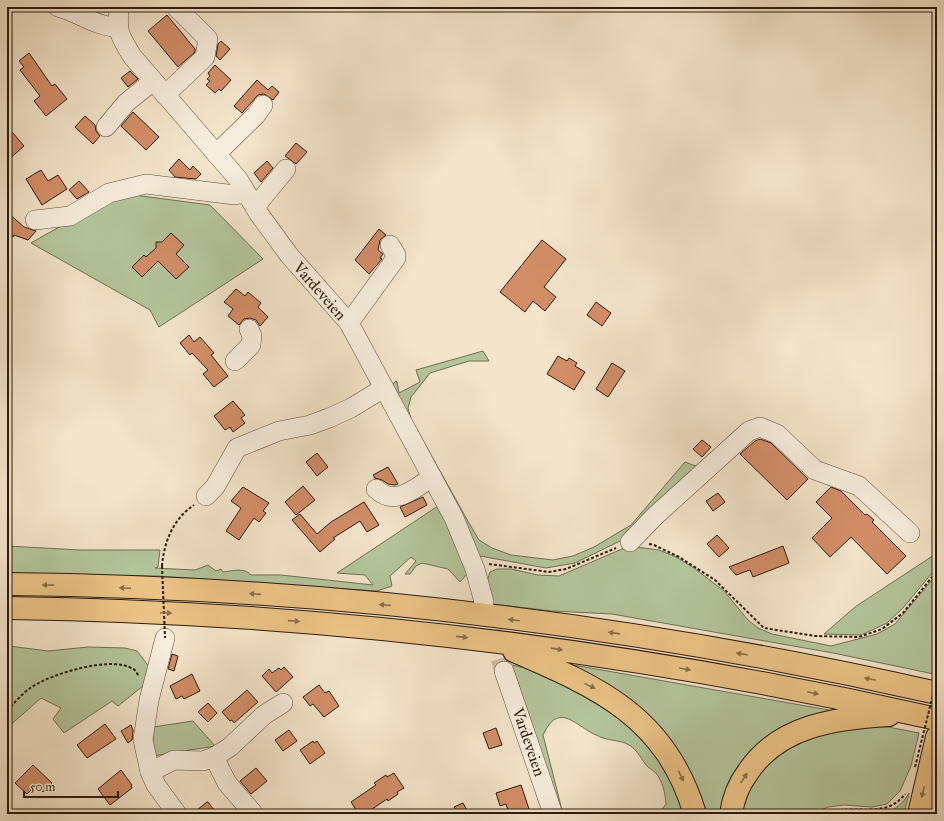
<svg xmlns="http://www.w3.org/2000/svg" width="944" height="821" viewBox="0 0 944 821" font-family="'IM FELL Great Primer',serif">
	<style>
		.green { fill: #b4c59c; stroke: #707054 }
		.building { fill: #d38e68; stroke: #2c1b0b }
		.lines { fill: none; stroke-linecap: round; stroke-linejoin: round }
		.minor-tunnel { stroke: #cbbca4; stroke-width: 19; stroke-dasharray: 19 10; stroke-linecap: butt }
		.minor-casing { stroke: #5e4d3b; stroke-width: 20 }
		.highway-casing { stroke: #2c1b0b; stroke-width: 24 }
		.path { stroke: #2c1b0b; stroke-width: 2; stroke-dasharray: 3 2; stroke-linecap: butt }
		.minor { stroke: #f7eddd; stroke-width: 19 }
		.highway { stroke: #eac285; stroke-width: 22 }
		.path-bridge { stroke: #2c1b0b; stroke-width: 2; stroke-dasharray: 3 2; stroke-linecap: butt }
		.oneway { fill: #8b6e48 }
		.labels { text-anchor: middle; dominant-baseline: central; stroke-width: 4; stroke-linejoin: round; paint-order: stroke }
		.street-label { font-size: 16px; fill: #2c1b0b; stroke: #f7eddd }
	</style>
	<rect width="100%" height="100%" fill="#f3e4ca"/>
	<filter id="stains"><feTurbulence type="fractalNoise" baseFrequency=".005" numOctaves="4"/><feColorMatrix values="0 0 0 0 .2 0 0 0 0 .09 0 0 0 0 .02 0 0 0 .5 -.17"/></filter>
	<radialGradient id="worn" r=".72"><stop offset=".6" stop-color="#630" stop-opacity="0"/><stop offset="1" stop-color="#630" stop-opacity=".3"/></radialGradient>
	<g class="green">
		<path d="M 119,193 L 210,205 L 263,259 L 159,327 L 150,310 L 31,243 Z"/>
		<path d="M 483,351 L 489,361 L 469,361 L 430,373 L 411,397 L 408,408 L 411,419 L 469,523 L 479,540 L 492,548 L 511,555 L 553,560 L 573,556 L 594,547 L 631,525 L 685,462 L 701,468 L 632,532 L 620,541 L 575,563 L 546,568 L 480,556 L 474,549 L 392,385 L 396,381 L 397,382 L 399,393 L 420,382 L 416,370 Z"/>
		<path d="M 441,504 L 467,574 L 460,582 L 448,569 L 422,563 L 416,566 L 410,574 L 405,574 L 416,561 L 411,557 L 390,576 L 392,586 L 377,591 L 158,576 L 7,575 L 7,544 L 8,546 L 80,550 L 160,550 L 158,567 L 155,568 L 195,570 L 208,565 L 216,571 L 221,569 L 223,572 C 232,571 244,567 251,575 L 281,575 L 373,585 L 365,575 L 337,573 Z"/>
		<path d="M 629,546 L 659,550 L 676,557 L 694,568 L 724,591 L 748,620 L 758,628 L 772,634 L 831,646 L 877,634 L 895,624 L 937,574 L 937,660 L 934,674 L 833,653 L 612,614 L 552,611 L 493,604 L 486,585 L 490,572 L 497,569 L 511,569 L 538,575 L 559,576 Z"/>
		<path d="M 937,553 L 937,567 L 903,608 L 887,623 L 861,635 L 824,634 L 855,607 Z"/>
		<path d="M 7,621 L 10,621 L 9,646 L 48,651 L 88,647 L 125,648 L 137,651 L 150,668 L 143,686 L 118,706 L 112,701 L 64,733 L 53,719 L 61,708 L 41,698 L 7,728 Z"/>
		<path d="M 562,663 L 846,713 L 800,723 L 724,814 L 700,814 L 685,770 Z"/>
		<path d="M 512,665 L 544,672 L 578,687 L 653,742 L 689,814 L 658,814 L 666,804 C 665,793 663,781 655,772 C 652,769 648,768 646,765 C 639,756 637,748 625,743 C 616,740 605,740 596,735 C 574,725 559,701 543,735 L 563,814 L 561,814 Z"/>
		<path d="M 193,721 L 215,746 L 153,756 L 153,727 Z"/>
		<path d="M 858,727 L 888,727 L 919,733 L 911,766 L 900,791 L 887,804 L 872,807 L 844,805 L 828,807 L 811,814 L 738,814 L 757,770 L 794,740 Z"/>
		<path d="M 937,768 L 937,814 L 925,814 Z"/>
		<path d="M 909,793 L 904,814 L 883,814 C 895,810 903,804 909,793 Z"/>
	</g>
	<g class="building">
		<path d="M 167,15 L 195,49 L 195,52 L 178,67 L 148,31 Z"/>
		<path d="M 221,41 L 230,49 L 220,60 L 216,56 L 218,44 Z"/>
		<path d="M 29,53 L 52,86 L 55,84 L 67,99 L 46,116 L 34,101 L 40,96 L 20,70 L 24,67 L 19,61 Z"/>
		<path d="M 215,65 L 231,80 L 221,91 L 219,89 L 215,93 L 206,85 L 210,81 L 207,79 L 210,76 L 208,73 Z"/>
		<path d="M 130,71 L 138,79 L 128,87 L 121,78 Z"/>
		<path d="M 257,80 L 268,90 L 272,86 L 279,92 L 273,100 L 264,94 L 258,95 L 242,113 L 234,106 Z"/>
		<path d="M 133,112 L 159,137 L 146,150 L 121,126 Z"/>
		<path d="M 85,116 L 95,125 L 96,131 L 100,136 L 93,144 L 75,127 Z"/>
		<path d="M 7,126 L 24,146 L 7,161 Z"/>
		<path d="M 296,143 L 307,152 L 296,164 L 285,156 Z"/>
		<path d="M 179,159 L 190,170 L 193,166 L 201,174 L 196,179 L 175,177 L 169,170 Z"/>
		<path d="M 267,161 L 273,168 L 261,182 L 254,173 Z"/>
		<path d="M 41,170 L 48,181 L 58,175 L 67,189 L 42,205 L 26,179 Z"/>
		<path d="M 79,181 L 89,192 L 77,199 L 69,190 Z"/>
		<path d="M 7,212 L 24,227 L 36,231 L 28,240 L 14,235 L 13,237 L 7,231 Z"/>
		<path d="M 379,229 L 386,235 L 380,240 L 378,250 L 383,254 L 380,258 L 382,259 L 369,274 L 355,260 Z"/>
		<path d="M 171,233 L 184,245 L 176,254 L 189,267 L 176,279 L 158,261 L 142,277 L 132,267 L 144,255 L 146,257 L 156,248 L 156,242 L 162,242 Z"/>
		<path d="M 542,240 L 566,259 L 544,287 L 556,297 L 545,311 L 533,301 L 525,312 L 500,292 Z"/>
		<path d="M 236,289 L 245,296 L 248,292 L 261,303 L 258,307 L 268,317 L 260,326 L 256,320 L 250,318 L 244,319 L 239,325 L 228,316 L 233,309 L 224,302 Z"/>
		<path d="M 596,302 L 611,313 L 602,326 L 587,315 Z"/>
		<path d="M 189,335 L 194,342 L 200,337 L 214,353 L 211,355 L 228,376 L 214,387 L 203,374 L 208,370 L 192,353 L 190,355 L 180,343 Z"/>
		<path d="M 558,356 L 567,361 L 569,358 L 577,363 L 575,366 L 585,372 L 574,390 L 547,374 Z"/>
		<path d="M 612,363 L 625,371 L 608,397 L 596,389 Z"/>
		<path d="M 233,401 L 245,415 L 241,418 L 245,423 L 233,432 L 230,427 L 225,430 L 214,416 Z"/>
		<path d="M 760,439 L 771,443 L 808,479 L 787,500 L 740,454 L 755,441 Z"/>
		<path d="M 702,440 L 711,447 L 702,457 L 693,449 Z"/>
		<path d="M 317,453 L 328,467 L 317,476 L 306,462 Z"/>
		<path d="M 388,467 L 398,484 L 395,485 L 388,484 L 382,480 L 375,478 L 373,475 Z"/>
		<path d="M 303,486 L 315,500 L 296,515 L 285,502 Z"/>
		<path d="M 243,487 L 269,503 L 263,511 L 266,513 L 259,522 L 254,518 L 239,540 L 226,531 L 241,508 L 231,501 Z"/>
		<path d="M 831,487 L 841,491 L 865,515 L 867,514 L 874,520 L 872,522 L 906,556 L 887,574 L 851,537 L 830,557 L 812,538 L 832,518 L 816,502 Z"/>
		<path d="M 718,493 L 725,502 L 713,511 L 706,501 Z"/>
		<path d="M 423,497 L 427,505 L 405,517 L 400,507 Z"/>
		<path d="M 364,502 L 379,525 L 367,532 L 360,521 L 333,538 L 335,539 L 320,552 L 292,520 L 300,514 L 317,534 L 331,522 Z"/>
		<path d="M 717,535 L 729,548 L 719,557 L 707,544 Z"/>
		<path d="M 783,546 L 789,563 L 753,577 L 750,570 L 736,575 L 729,567 Z"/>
		<path d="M 172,654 L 178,656 L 174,671 L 168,669 Z"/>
		<path d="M 284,667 L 293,677 L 276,692 L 262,676 L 269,669 L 272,673 L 279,668 L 281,670 Z"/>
		<path d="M 192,674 L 200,691 L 184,699 L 182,696 L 176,699 L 170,686 Z"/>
		<path d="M 319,685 L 325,693 L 329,691 L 339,706 L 324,717 L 313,704 L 310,706 L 303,697 Z"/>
		<path d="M 247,690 L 258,702 L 234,723 L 232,720 L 230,721 L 222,712 Z"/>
		<path d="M 208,703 L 217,713 L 208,722 L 198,712 Z"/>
		<path d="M 105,724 L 116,739 L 87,758 L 77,745 Z"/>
		<path d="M 131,725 L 133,730 L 132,740 L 128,743 L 121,731 Z"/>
		<path d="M 496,728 L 502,745 L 489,749 L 483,733 Z"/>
		<path d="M 289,730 L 297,741 L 283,751 L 275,740 Z"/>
		<path d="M 313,741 L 314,743 L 317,741 L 325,753 L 310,764 L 300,750 Z"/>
		<path d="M 33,765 L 52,783 L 43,792 L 36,785 L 27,794 L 15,783 Z"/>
		<path d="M 256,768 L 267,781 L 251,794 L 240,781 Z"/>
		<path d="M 121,770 L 132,785 L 131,786 L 132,788 L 110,805 L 98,789 Z"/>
		<path d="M 394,773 L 404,788 L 397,792 L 398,794 L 388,801 L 387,799 L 365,814 L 359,814 L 351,802 L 376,785 L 374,783 L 386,775 L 387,777 Z"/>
		<path d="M 521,785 L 530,812 L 523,814 L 509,814 L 506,804 L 500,806 L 496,793 Z"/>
		<path d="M 208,802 L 217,814 L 192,814 L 207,802 Z"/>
		<path d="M 463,803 L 469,814 L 458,814 L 454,807 Z"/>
	</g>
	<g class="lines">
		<path class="minor-tunnel" d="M 484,603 L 504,671"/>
		<defs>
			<g id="minor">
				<path d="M 58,7 C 78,12 97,27 117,27"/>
				<path d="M 119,7 C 117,32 119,35 132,56 L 238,179 L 259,214 L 289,255 L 349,323 L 454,518 L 475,569 L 484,602"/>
				<path d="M 165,95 L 205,57 L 208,39 L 177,8"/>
				<path d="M 106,127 L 126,103 L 153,81"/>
				<path d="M 216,154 L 256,115 L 263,105"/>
				<path d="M 255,207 L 286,169"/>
				<path d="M 35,220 L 70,216 L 109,193 L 146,184 L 235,195 L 246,193"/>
				<path d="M 349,323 L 396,258 L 396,255 L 390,245"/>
				<path d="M 235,361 L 251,345 L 252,336 L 249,329"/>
				<path d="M 376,489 C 394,507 415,489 432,477"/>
				<path d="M 206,496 L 215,487 L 237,448 L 279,431 L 310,425 L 329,418 L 351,408 L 384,388"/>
				<path d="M 630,542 L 655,516 L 749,431 L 760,427 L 777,434 L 815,470 L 859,486 L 910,533"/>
				<path d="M 504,671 L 553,814"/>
				<path d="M 214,757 L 227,783 L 253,813"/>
				<path d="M 150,772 L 143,740 L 149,700 L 165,638"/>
				<path d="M 177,814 L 156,785 L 150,772 L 174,760 L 203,761 L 214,757 L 230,747 L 264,715 L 283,703"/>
			</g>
			<g id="highway">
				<path d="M 7,584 C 319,587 633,624 937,693"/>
				<path d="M 7,608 C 321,612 631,650 937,719"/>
				<path d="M 514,651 C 600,688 666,717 695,814"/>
				<path d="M 731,814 C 733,799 739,784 748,772 C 779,725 837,718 889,715"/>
				<path d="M 919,814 L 937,737"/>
			</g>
		</defs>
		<use href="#minor" class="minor-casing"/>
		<use href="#highway" class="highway-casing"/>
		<g class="path">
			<path d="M 649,544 L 654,545 L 679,557 L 715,580 L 764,628 L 815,636 L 859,637 L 882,629 L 903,613 L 937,571"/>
			<path d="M 489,564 L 549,572 L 566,569 L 616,548"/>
			<path d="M 162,566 C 164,542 173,519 194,505"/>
			<path d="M 7,710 C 15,703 23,692 32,687 C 51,674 112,655 133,669 C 136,670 137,674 139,676"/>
			<path d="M 825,814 C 852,802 885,821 905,794"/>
		</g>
		<use href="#minor" class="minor"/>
		<use href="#highway" class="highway"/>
		<g class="path-bridge">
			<path d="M 162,566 L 165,638"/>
			<path d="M 915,767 L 937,679"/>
		</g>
	</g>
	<defs><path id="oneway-solid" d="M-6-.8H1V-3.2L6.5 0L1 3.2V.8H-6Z"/></defs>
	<g class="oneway">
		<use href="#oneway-solid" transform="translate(48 585) rotate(-179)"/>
		<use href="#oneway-solid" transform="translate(125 588) rotate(-178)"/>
		<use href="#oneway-solid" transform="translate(255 594) rotate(-176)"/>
		<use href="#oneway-solid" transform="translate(385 605) rotate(-175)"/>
		<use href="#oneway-solid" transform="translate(166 613) rotate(3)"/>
		<use href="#oneway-solid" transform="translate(514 620) rotate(-173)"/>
		<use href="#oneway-solid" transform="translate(294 621) rotate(4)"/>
		<use href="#oneway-solid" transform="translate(614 633) rotate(-172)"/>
		<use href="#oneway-solid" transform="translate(462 637) rotate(6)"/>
		<use href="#oneway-solid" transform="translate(557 649) rotate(8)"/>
		<use href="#oneway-solid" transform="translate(742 654) rotate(-170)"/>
		<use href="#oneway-solid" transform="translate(685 669) rotate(10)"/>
		<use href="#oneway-solid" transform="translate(870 679) rotate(-168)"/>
		<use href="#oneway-solid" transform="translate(590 686) rotate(26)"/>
		<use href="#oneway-solid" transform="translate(813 693) rotate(12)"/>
		<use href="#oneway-solid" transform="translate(681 776) rotate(64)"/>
		<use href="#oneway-solid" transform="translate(744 778) rotate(-57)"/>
		<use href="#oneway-solid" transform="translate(923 792) rotate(104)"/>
	</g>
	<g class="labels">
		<g class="street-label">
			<text transform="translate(320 291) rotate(49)">Vardeveien</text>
			<text transform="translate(529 742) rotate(71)">Vardeveien</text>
		</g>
	</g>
	<rect width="944" height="821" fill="none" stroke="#f3e4ca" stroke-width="24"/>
	<rect x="8" y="8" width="928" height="805" fill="none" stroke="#2c1b0b" stroke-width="2"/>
	<rect x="12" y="12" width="920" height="797" fill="none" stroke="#2c1b0b"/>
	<path d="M24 791v6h94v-6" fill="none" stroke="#2c1b0b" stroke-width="2"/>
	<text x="30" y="791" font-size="12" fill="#2c1b0b" stroke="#f7eddd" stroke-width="3" paint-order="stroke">50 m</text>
	<rect width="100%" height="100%" filter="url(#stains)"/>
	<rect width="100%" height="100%" fill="url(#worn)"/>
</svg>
